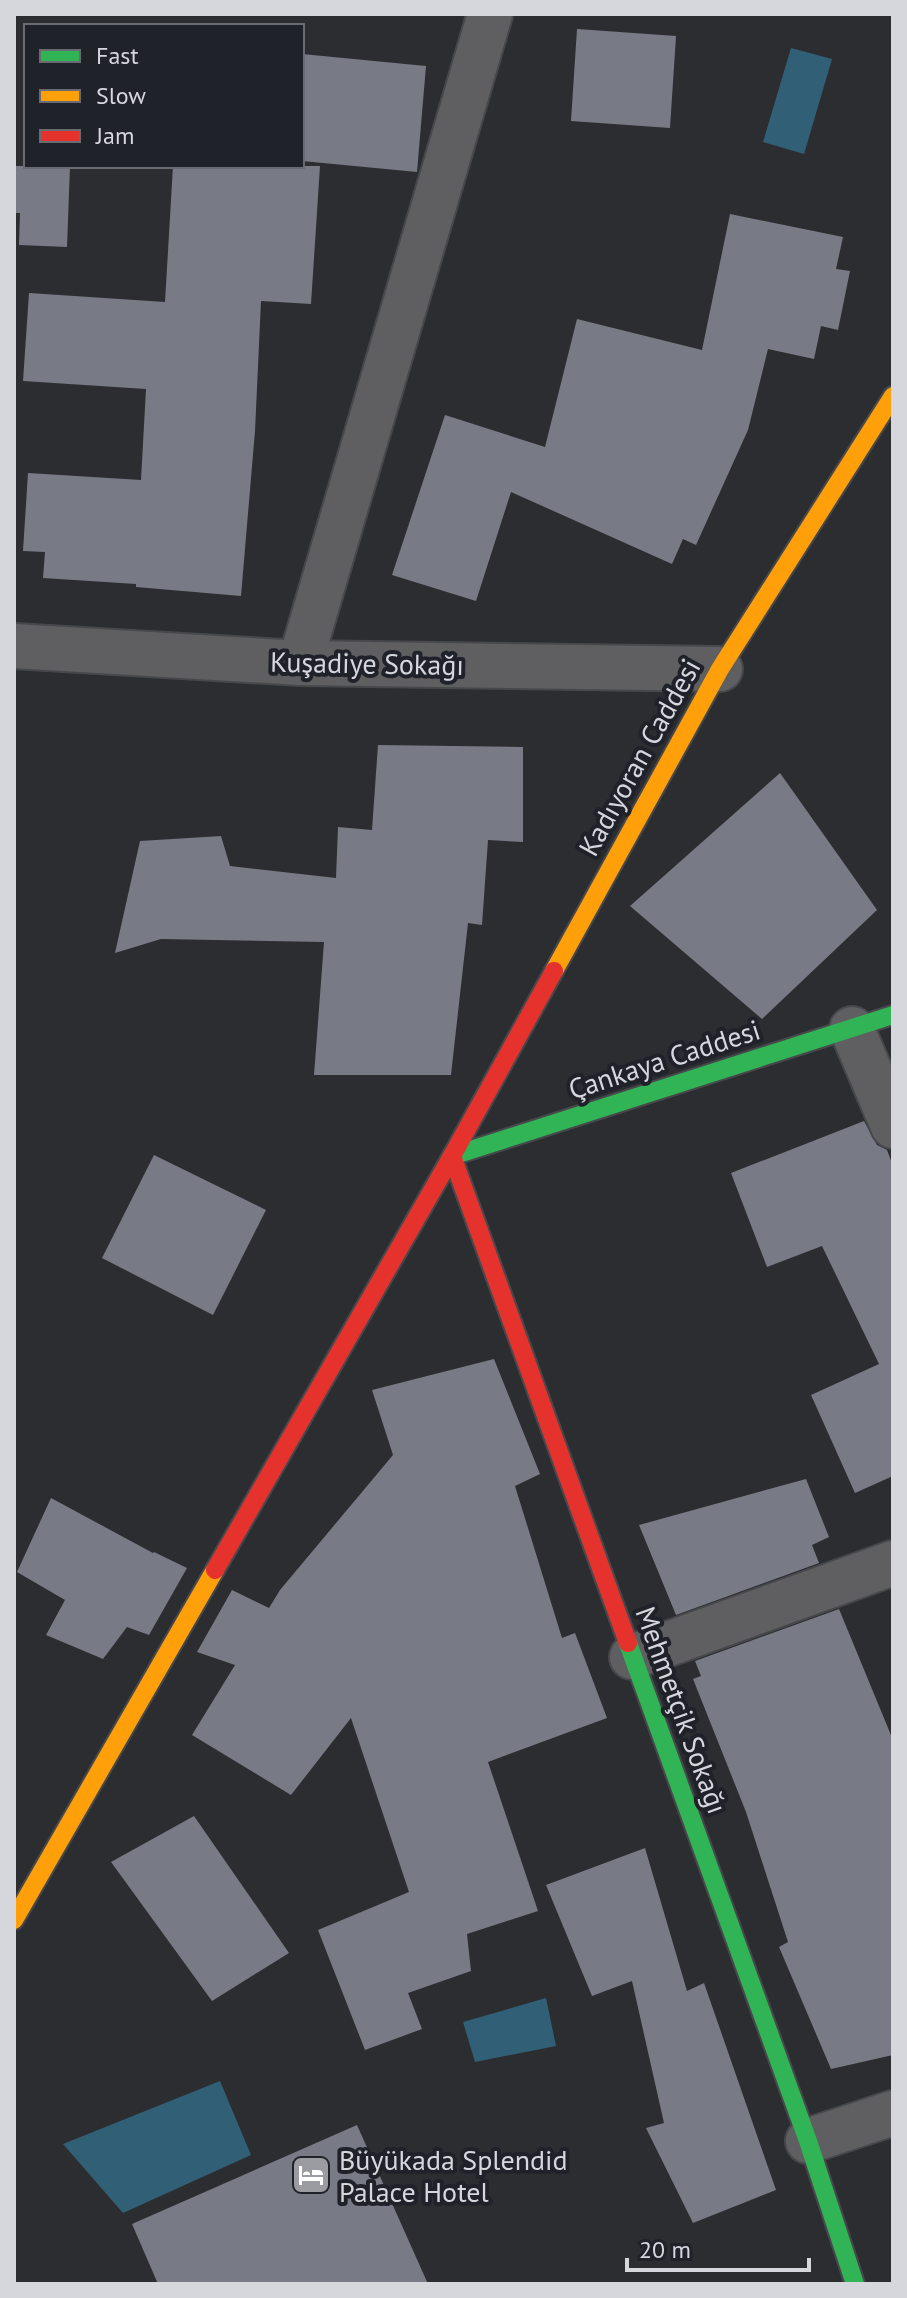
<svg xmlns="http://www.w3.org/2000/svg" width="907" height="2298" viewBox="0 0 907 2298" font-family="'PT Sans',sans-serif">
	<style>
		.water { fill: #316076 }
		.building { fill: #787b85 }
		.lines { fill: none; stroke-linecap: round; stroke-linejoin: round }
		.street-casing { stroke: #47484c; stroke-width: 48 }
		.fast-casing { stroke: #47484c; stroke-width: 22 }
		.slow-casing { stroke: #47484c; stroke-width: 22 }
		.jam-casing { stroke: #47484c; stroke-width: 22 }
		.street { stroke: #5f5f62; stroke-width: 44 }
		.fast { stroke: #30b455; stroke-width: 18 }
		.slow { stroke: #ff9f0a; stroke-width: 18 }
		.jam { stroke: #e5322d; stroke-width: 18 }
		.labels { text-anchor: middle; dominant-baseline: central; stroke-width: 8; stroke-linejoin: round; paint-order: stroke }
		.street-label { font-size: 28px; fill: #d6d7dd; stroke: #20222a }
		.poi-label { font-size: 28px; fill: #d6d7dd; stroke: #20222a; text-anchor: start }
	</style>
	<rect width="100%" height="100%" fill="#2c2d31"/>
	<g class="water">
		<path d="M 791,48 L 832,59 L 804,154 L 763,142 Z"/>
		<path d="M 546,1998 L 556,2046 L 475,2062 L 463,2022 Z"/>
		<path d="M 220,2081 L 251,2155 L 123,2213 L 63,2144 Z"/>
	</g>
	<g class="building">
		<path d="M 577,29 L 676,36 L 670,128 L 571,121 Z"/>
		<path d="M 302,54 L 426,66 L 417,172 L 302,161 Z"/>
		<path d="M 14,166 L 70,166 L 67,247 L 19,245 L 20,213 L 14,213 Z"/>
		<path d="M 173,166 L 320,166 L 311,304 L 261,301 L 255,431 L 241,596 L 136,587 L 136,584 L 43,578 L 45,552 L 23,551 L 28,473 L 141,480 L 146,389 L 23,381 L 29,293 L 165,302 Z"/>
		<path d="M 730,214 L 843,237 L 836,269 L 850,271 L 838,330 L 821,326 L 814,359 L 768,349 L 748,430 L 696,545 L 683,539 L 672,564 L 511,492 L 476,601 L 392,575 L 445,415 L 545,447 L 577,319 L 702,350 Z"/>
		<path d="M 378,745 L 523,747 L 523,842 L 488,840 L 482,925 L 468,923 L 451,1075 L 314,1075 L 324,942 L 161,939 L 115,953 L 140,841 L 221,836 L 230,866 L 336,878 L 338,827 L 372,830 Z"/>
		<path d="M 780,773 L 877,910 L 762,1019 L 630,906 Z"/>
		<path d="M 864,1121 L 877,1145 L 887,1150 L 893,1166 L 893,1476 L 855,1493 L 811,1395 L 879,1364 L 822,1246 L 767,1267 L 731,1173 Z"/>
		<path d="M 154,1155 L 266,1210 L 213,1315 L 102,1258 Z"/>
		<path d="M 494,1359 L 540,1474 L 515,1486 L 562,1638 L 575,1633 L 607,1718 L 488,1762 L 538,1911 L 467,1934 L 471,1971 L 408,1993 L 422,2029 L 365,2050 L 318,1930 L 409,1892 L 351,1718 L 291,1795 L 192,1735 L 235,1665 L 197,1652 L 232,1590 L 269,1608 L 280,1590 L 393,1455 L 372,1390 Z"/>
		<path d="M 806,1479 L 829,1537 L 812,1545 L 819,1563 L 676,1615 L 639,1525 Z"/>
		<path d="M 51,1498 L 153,1553 L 154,1552 L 187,1568 L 149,1635 L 127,1627 L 103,1659 L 46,1635 L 65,1600 L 17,1572 Z"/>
		<path d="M 839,1609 L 893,1740 L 893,2055 L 831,2069 L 779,1947 L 788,1942 L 746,1812 L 693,1679 L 701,1676 L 695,1661 Z"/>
		<path d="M 194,1816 L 289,1953 L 212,2001 L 111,1862 Z"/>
		<path d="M 645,1848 L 687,1991 L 704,1983 L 776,2190 L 693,2223 L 646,2128 L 664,2123 L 632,1981 L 592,1996 L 546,1885 Z"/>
		<path d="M 357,2125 L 428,2284 L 158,2284 L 132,2224 Z"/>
	</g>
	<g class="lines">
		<defs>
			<g id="street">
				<path d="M 14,646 L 300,663 L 720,669"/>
				<path d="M 300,663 L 490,14"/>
				<path d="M 852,1029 L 893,1126"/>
				<path d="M 632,1657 L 893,1563"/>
				<path d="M 808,2141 L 893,2113"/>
			</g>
			<g id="fast">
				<path d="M 452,1156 L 893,1015"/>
				<path d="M 628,1643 L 808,2141 L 855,2284"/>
			</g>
			<g id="slow">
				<path d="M 554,971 L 720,669 L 893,396"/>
				<path d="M 14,1920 L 215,1570"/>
			</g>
			<g id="jam">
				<path d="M 452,1156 L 628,1643"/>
				<path d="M 215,1570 L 452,1156 L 554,971"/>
			</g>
		</defs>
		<use href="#street" class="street-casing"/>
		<use href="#fast" class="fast-casing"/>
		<use href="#slow" class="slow-casing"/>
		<use href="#jam" class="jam-casing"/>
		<use href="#street" class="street"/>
		<use href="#fast" class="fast"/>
		<use href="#slow" class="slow"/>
		<use href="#jam" class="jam"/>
	</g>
	<defs>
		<symbol id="hotel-square" viewBox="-11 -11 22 22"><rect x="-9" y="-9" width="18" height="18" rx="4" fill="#9a9ca1" stroke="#20222a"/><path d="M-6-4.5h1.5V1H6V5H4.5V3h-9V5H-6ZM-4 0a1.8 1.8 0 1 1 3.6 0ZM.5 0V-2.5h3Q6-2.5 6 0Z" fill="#fff"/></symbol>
	</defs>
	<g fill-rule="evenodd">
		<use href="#hotel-square" x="289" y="2153" width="44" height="44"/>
	</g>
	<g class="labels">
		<g class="street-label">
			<text transform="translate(367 663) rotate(1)">Kuşadiye Sokağı</text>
			<text transform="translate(639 757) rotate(-61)">Kadıyoran Caddesi</text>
			<text transform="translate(664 1059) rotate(-18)">Çankaya Caddesi</text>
			<text transform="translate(682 1710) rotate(70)">Mehmetçik Sokağı</text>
		</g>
		<g class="poi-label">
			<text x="339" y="2159">Büyükada Splendid<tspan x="339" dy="32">Palace Hotel</tspan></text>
		</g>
	</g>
	<rect width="907" height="2298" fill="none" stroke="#d6d7dd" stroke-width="32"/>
	<rect x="24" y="24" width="280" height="144" fill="#20222a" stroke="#696a72" stroke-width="2"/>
	<rect x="40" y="50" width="40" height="12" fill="#30b455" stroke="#696a72" stroke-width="2"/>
	<text x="96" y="64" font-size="24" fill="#d6d7dd">Fast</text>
	<rect x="40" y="90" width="40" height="12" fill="#ff9f0a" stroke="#696a72" stroke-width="2"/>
	<text x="96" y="104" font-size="24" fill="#d6d7dd">Slow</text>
	<rect x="40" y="130" width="40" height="12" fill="#e5322d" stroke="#696a72" stroke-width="2"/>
	<text x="96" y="144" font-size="24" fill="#d6d7dd">Jam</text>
	<path d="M627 2258v12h182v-12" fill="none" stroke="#d6d7dd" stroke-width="4"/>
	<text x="639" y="2258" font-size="24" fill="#d6d7dd" stroke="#20222a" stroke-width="6" paint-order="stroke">20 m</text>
</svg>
